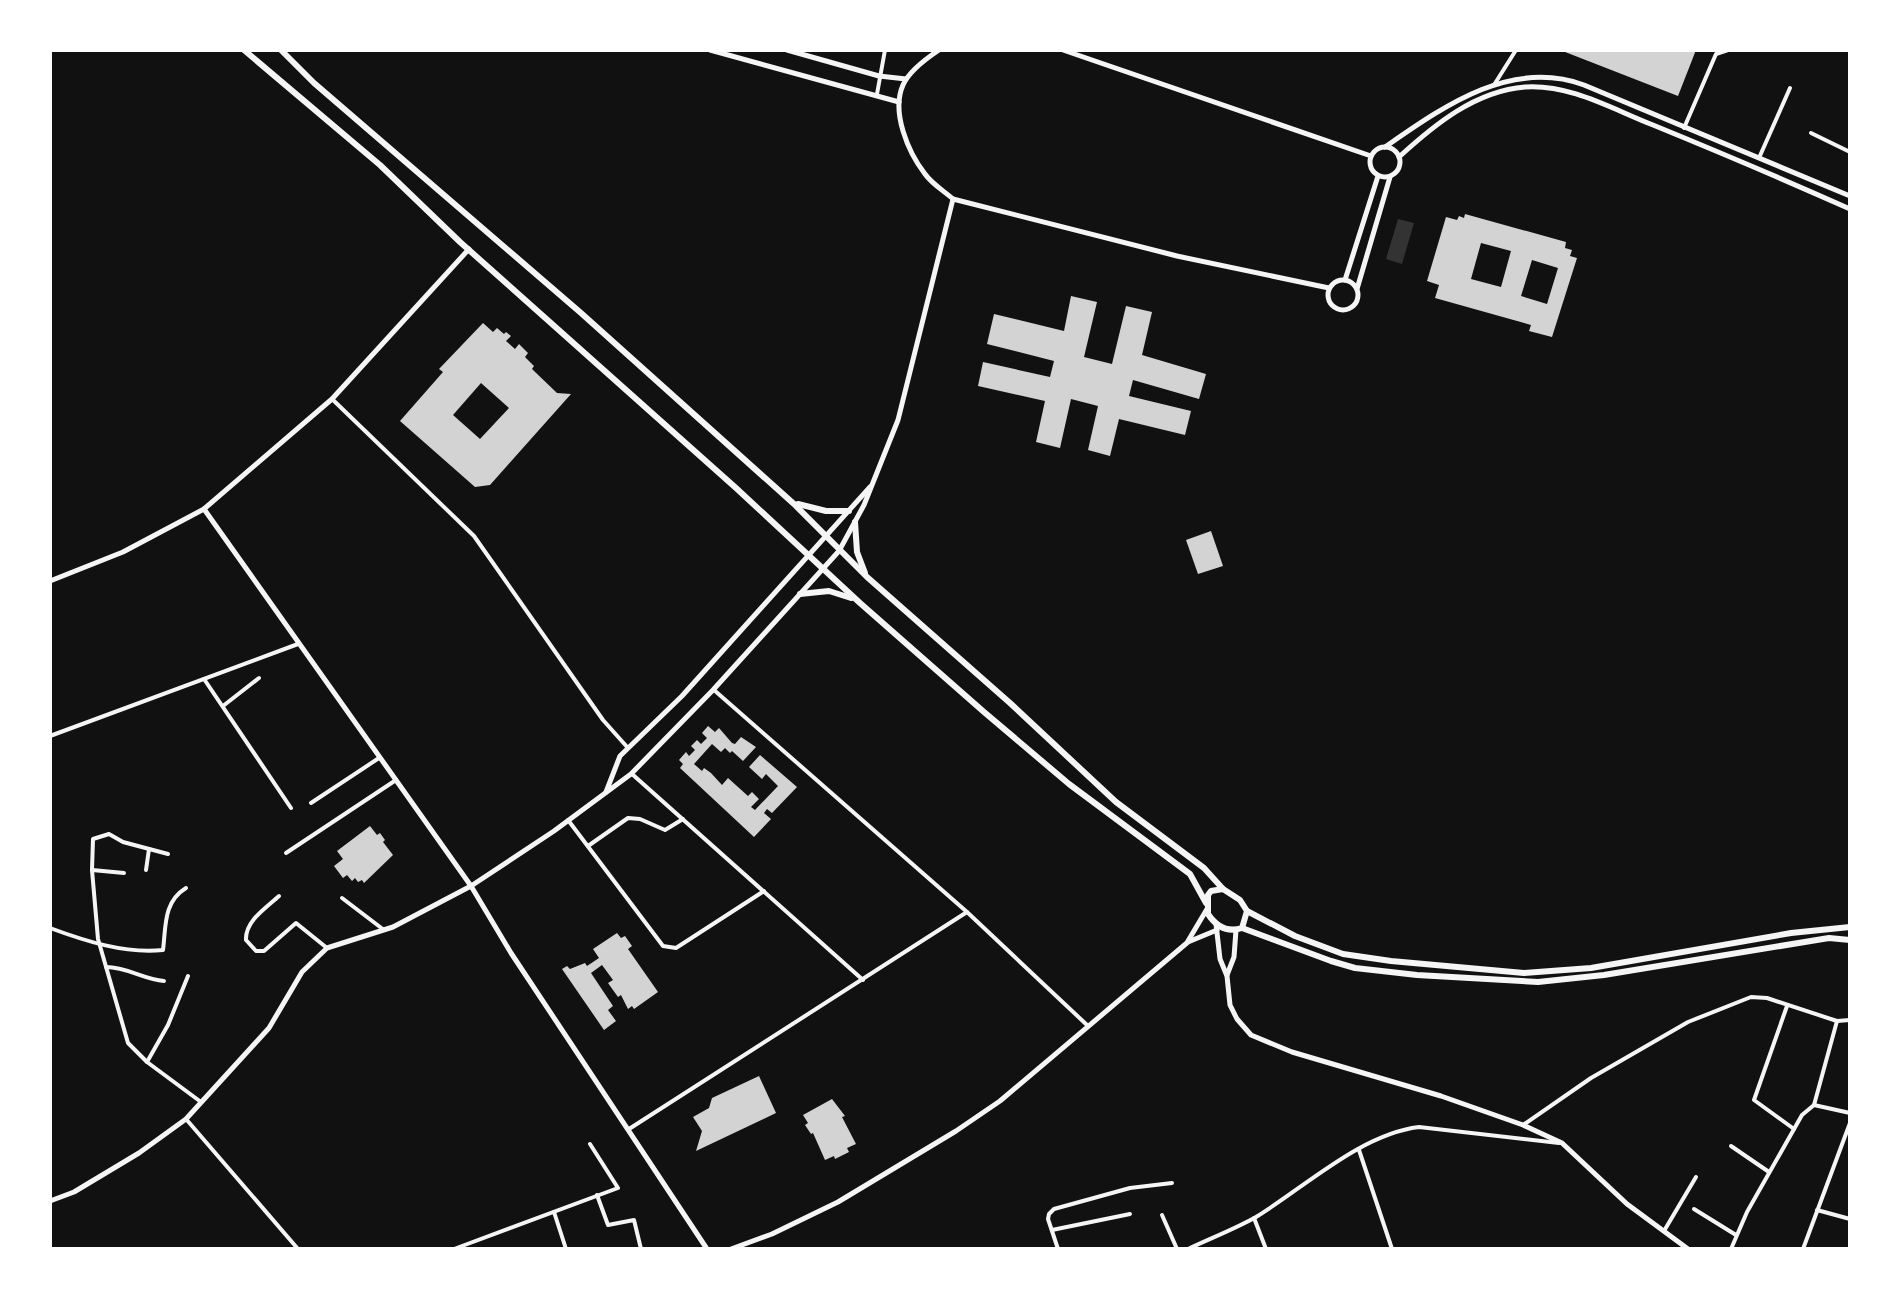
<svg xmlns="http://www.w3.org/2000/svg" width="1900" height="1299" viewBox="0 0 1900 1299" font-family="'Titillium Web',sans-serif">
	<style>
		.water { fill: #333 }
		.building { fill: #d3d3d3; fill-rule: evenodd }
		.lines { fill: none; stroke-linecap: round; stroke-linejoin: round }
		.minor { stroke: #f5f5f5; stroke-width: 4 }
		.tertiary { stroke: #f5f5f5; stroke-width: 5 }
		.secondary { stroke: #f5f5f5; stroke-width: 6 }
	</style>
	<rect width="100%" height="100%" fill="#111"/>
	<path class="water" d="M 1398,219 L 1414,223 L 1402,264 L 1386,259 Z"/>
	<g class="building">
		<path d="M 1560,50 L 1696,50 L 1678,96 Z"/>
		<path d="M 1465,214 L 1566,242 L 1565,248 L 1572,250 L 1570,256 L 1577,258 L 1552,337 L 1529,331 L 1531,325 L 1435,298 L 1439,285 L 1427,281 L 1446,217 L 1457,220 L 1459,216 L 1464,218 ZM 1481,243 L 1511,251 L 1501,287 L 1471,279 ZM 1532,260 L 1558,268 L 1547,304 L 1521,296 Z"/>
		<path d="M 1071,296 L 1097,302 L 1084,357 L 1112,364 L 1126,306 L 1152,312 L 1142,355 L 1206,374 L 1199,399 L 1133,380 L 1129,396 L 1191,411 L 1185,435 L 1119,419 L 1110,456 L 1088,450 L 1098,406 L 1071,399 L 1060,448 L 1036,442 L 1045,401 L 978,386 L 983,362 L 1050,377 L 1054,361 L 987,344 L 994,314 L 1064,331 Z"/>
		<path d="M 483,323 L 493,332 L 497,328 L 504,334 L 506,332 L 511,336 L 506,341 L 515,349 L 519,344 L 528,353 L 525,357 L 534,366 L 532,369 L 557,393 L 571,394 L 490,485 L 475,487 L 400,421 L 443,372 L 439,369 ZM 481,383 L 509,408 L 480,439 L 453,415 Z"/>
		<path d="M 1211,531 L 1223,566 L 1198,574 L 1186,540 Z"/>
		<path d="M 708,726 L 715,732 L 719,728 L 732,743 L 735,744 L 741,737 L 756,747 L 743,761 L 732,751 L 730,753 L 725,748 L 721,752 L 712,744 L 694,764 L 702,771 L 704,768 L 711,773 L 722,785 L 728,778 L 748,796 L 752,792 L 759,799 L 751,807 L 755,810 L 778,786 L 766,774 L 762,779 L 749,767 L 760,755 L 797,787 L 772,813 L 767,809 L 764,813 L 771,819 L 754,837 L 680,768 L 683,764 L 679,760 L 686,752 L 689,756 L 695,750 L 691,746 L 697,740 L 701,744 L 707,738 L 702,733 Z"/>
		<path d="M 370,826 L 377,835 L 380,833 L 385,840 L 383,842 L 393,855 L 364,883 L 362,880 L 358,882 L 355,878 L 352,881 L 347,875 L 343,878 L 334,866 L 343,859 L 337,851 Z"/>
		<path d="M 617,933 L 621,938 L 625,936 L 632,946 L 628,949 L 658,992 L 634,1009 L 632,1006 L 628,1009 L 621,995 L 618,997 L 608,983 L 613,980 L 602,965 L 591,973 L 613,1006 L 608,1010 L 616,1021 L 604,1030 L 562,969 L 567,966 L 570,969 L 585,963 L 587,966 L 599,958 L 593,949 Z"/>
		<path d="M 759,1076 L 776,1113 L 696,1151 L 702,1131 L 693,1117 L 709,1108 L 712,1098 Z"/>
		<path d="M 832,1099 L 845,1116 L 842,1117 L 856,1144 L 847,1148 L 849,1152 L 835,1159 L 834,1156 L 825,1160 L 813,1133 L 811,1134 L 805,1125 L 808,1123 L 803,1115 Z"/>
	</g>
	<g class="lines">
		<g class="minor">
			<path d="M 1494,85 L 1516,50"/>
			<path d="M 877,94 L 885,50"/>
			<path d="M 1684,128 L 1716,54 L 1728,50"/>
			<path d="M 1811,133 L 1850,152"/>
			<path d="M 1759,158 L 1790,88"/>
			<path d="M 332,399 L 474,536 L 603,720 L 628,748"/>
			<path d="M 204,679 L 291,808"/>
			<path d="M 714,690 L 967,912 L 1087,1025"/>
			<path d="M 223,706 L 259,678"/>
			<path d="M 50,736 L 298,644"/>
			<path d="M 632,774 L 863,980"/>
			<path d="M 311,803 L 379,758"/>
			<path d="M 568,820 L 663,946 L 676,948 L 764,891"/>
			<path d="M 588,846 L 628,818 L 640,819 L 665,830 L 683,819"/>
			<path d="M 286,853 L 396,780"/>
			<path d="M 168,854 L 123,842 L 109,834 L 93,839 L 92,870 L 98,939 L 128,1043 L 147,1062 L 201,1102"/>
			<path d="M 92,870 L 124,873"/>
			<path d="M 146,870 L 149,849"/>
			<path d="M 279,896 C 266,908 245,921 246,940 L 256,951 L 264,951 L 296,923 L 327,948"/>
			<path d="M 342,898 L 384,930"/>
			<path d="M 50,928 C 85,941 125,954 163,950 C 166,927 163,902 186,888"/>
			<path d="M 106,967 C 127,967 143,979 164,981"/>
			<path d="M 1787,1006 L 1754,1100 L 1794,1129"/>
			<path d="M 147,1062 L 168,1025 L 188,976"/>
			<path d="M 1814,1105 L 1837,1021"/>
			<path d="M 186,1119 L 298,1249"/>
			<path d="M 1523,1125 L 1591,1078 L 1688,1022 L 1751,997 L 1767,998 L 1837,1021 L 1850,1020"/>
			<path d="M 629,1129 L 967,912"/>
			<path d="M 1731,1146 L 1769,1172"/>
			<path d="M 1359,1150 L 1392,1249"/>
			<path d="M 597,1195 L 608,1225 L 634,1220 L 641,1249"/>
			<path d="M 1694,1209 L 1736,1235"/>
			<path d="M 1817,1210 L 1850,1219"/>
			<path d="M 554,1212 L 566,1249"/>
			<path d="M 1162,1215 L 1177,1249"/>
			<path d="M 1254,1218 L 1266,1249"/>
			<path d="M 1052,1230 L 1130,1214"/>
			<path d="M 1664,1231 L 1696,1177"/>
			<path d="M 454,1249 L 618,1188 L 590,1144"/>
			<path d="M 1058,1249 L 1048,1219 L 1049,1214 L 1054,1209 L 1130,1188 L 1172,1183"/>
			<path d="M 1188,1249 C 1211,1238 1235,1229 1256,1217 C 1305,1187 1361,1134 1419,1127 L 1559,1143"/>
			<path d="M 1731,1249 L 1747,1212 L 1802,1115 L 1814,1105 L 1850,1113"/>
			<path d="M 1803,1249 L 1850,1123"/>
		</g>
		<g class="tertiary">
			<path d="M 710,50 L 899,102"/>
			<path d="M 787,50 L 879,76 L 906,79"/>
			<path d="M 939,50 C 927,58 909,71 903,85 C 891,112 908,152 925,174 C 932,184 944,191 953,199 L 1177,256 L 1329,288"/>
			<path d="M 1063,50 L 1371,156"/>
			<circle cx="1385" cy="162" r="15"/>
			<path d="M 1385,147 C 1443,107 1510,58 1584,85 L 1850,196"/>
			<path d="M 1399,157 C 1434,125 1475,91 1525,87 C 1570,84 1612,109 1653,125 C 1719,152 1785,180 1850,209"/>
			<circle cx="1343" cy="295" r="15"/>
			<path d="M 1345,280 L 1378,176"/>
			<path d="M 1357,289 L 1390,177"/>
			<path d="M 204,509 L 471,886 L 511,953 L 707,1249"/>
			<path d="M 50,581 L 123,552 L 204,509 L 332,399 L 469,249"/>
			<path d="M 606,792 L 620,756 L 682,696 L 870,487"/>
			<path d="M 1216,924 L 1220,959 L 1227,976 L 1230,1005 L 1237,1019 L 1251,1035 L 1292,1052 L 1441,1096 L 1523,1125 L 1562,1143 L 1627,1204 L 1688,1249"/>
			<path d="M 1188,941 L 1207,909"/>
			<path d="M 1227,975 L 1234,957 L 1236,930"/>
			<path d="M 50,1201 L 74,1192 L 139,1153 L 186,1119 L 269,1028 L 302,972 L 327,948 L 393,927 L 471,886 L 554,831 L 631,774 L 713,690 L 839,551 L 864,505 L 898,420 L 953,199"/>
			<path d="M 731,1249 L 772,1234 L 838,1202 L 956,1131 L 1000,1101 L 1188,942 L 1217,930"/>
		</g>
		<g class="secondary">
			<path d="M 244,50 L 380,165 L 460,242 L 736,488 L 860,603 L 984,712 L 1069,784 L 1190,874 L 1206,903"/>
			<path d="M 281,50 L 314,83 L 581,313 L 794,504 L 867,577 L 1010,703 L 1116,802 L 1204,868 L 1223,889"/>
			<path d="M 798,504 L 826,511 L 849,511"/>
			<path d="M 855,522 L 857,552 L 865,573"/>
			<path d="M 800,594 L 829,591 L 851,598"/>
			<path d="M 1223,889 L 1240,900 L 1247,911 L 1242,928 C 1227,933 1216,926 1208,914 L 1208,895 L 1211,891 Z"/>
			<path d="M 1247,911 L 1295,936 L 1343,954 L 1391,961 L 1524,973 L 1591,968 L 1791,933 L 1850,927"/>
			<path d="M 1242,928 L 1331,961 L 1355,968 L 1417,975 L 1538,982 L 1604,975 L 1829,938 L 1850,940"/>
		</g>
	</g>
	<rect width="1900" height="1299" fill="none" stroke="#ffffff" stroke-width="104"/>
</svg>
